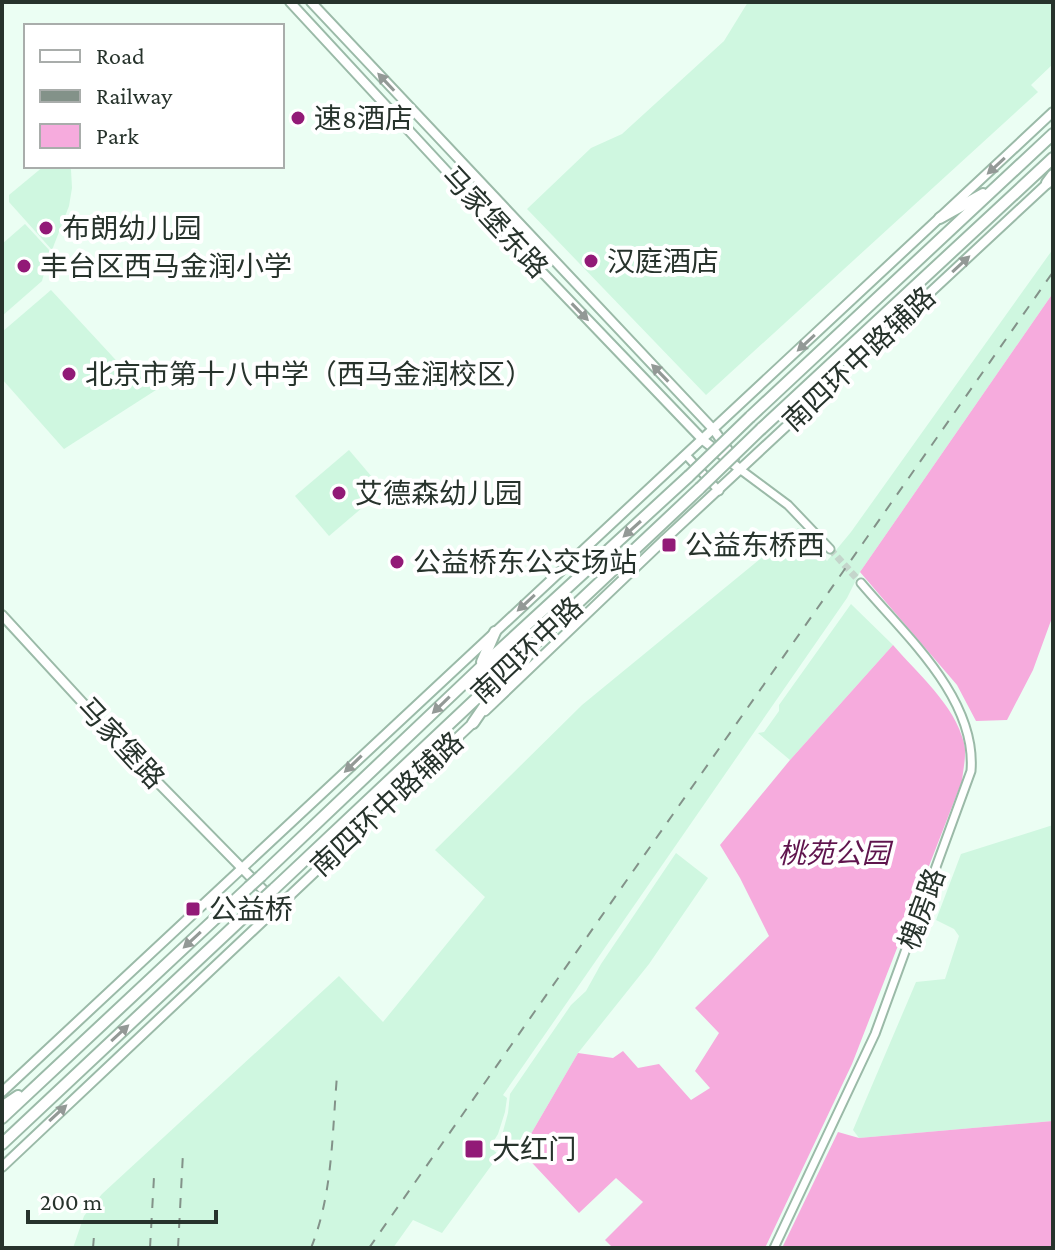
<svg xmlns="http://www.w3.org/2000/svg" width="1055" height="1250" viewBox="0 0 1055 1250" font-family="'Crimson Pro','Noto Sans SC',serif">
	<style>
		.built { fill: #cff7e0 }
		.green { fill: #f6abdd }
		.lines { fill: none; stroke-linecap: round; stroke-linejoin: round }
		.minor-tunnel { stroke: #c4d5cb; stroke-width: 7; stroke-dasharray: 7 3.5; stroke-linecap: butt }
		.minor-casing { stroke: #9bbaa8; stroke-width: 11 }
		.major-casing { stroke: #9bbaa8; stroke-width: 12 }
		.highway-casing { stroke: #9bbaa8; stroke-width: 14 }
		.minor { stroke: #fff; stroke-width: 7 }
		.major { stroke: #fff; stroke-width: 8 }
		.highway { stroke: #fff; stroke-width: 10 }
		.rail { stroke: #839289; stroke-width: 2; stroke-dasharray: 10 10; stroke-linecap: butt }
		.highway-bridge-casing { stroke: #9bbaa8; stroke-width: 14; stroke-linecap: butt }
		.highway-bridge { stroke: #fff; stroke-width: 10 }
		.oneway { fill: #939996 }
		.poi-dot { fill: #921a77; stroke: #fff; stroke-width: 3 }
		.labels { text-anchor: middle; dominant-baseline: central; stroke-width: 8; stroke-linejoin: round; paint-order: stroke }
		.poi-label { font-size: 28px; fill: #27332c; stroke: #fff; text-anchor: start }
		.street-label { font-size: 28px; fill: #27332c; stroke: #fff }
		.park-label { font-size: 28px; font-style: italic; fill: #5f144d; stroke: #fff }
	</style>
	<rect width="100%" height="100%" fill="#ebfef3"/>
	<g class="built">
		<path d="M 748,2 L 1053,2 L 1053,64 L 1031,85 L 1038,92 L 706,395 L 527,209 L 591,148 L 622,134 L 724,41 Z"/>
		<path d="M 44,166 L 70,166 L 71,170 L 72,188 L 69,206 L 52,250 L 9,202 L 9,195 Z"/>
		<path d="M 25,224 L 50,251 L 42,281 L 2,316 L 2,244 Z"/>
		<path d="M 1053,249 L 1053,293 L 860,572 L 847,598 L 503,1095 L 507,1098 L 505,1112 L 498,1134 L 490,1147 L 499,1155 L 442,1233 L 413,1220 L 393,1248 L 73,1248 L 84,1216 L 102,1194 L 339,976 L 383,1022 L 485,897 L 435,850 L 582,705 L 798,528 L 827,561 L 851,532 Z"/>
		<path d="M 51,290 L 125,370 L 149,380 L 156,390 L 64,449 L 2,379 L 2,332 Z"/>
		<path d="M 349,450 L 383,490 L 329,536 L 295,496 Z"/>
		<path d="M 851,604 L 893,645 L 790,760 L 758,733 L 764,732 L 779,711 L 779,705 Z"/>
		<path d="M 1053,825 L 1053,1121 L 859,1138 L 853,1130 L 916,982 L 945,979 L 959,936 L 954,929 L 936,920 L 961,854 Z"/>
		<path d="M 676,853 L 708,878 L 649,964 L 578,1053 L 521,1151 L 502,1135 L 508,1113 L 510,1094 L 571,1005 L 586,991 L 601,964 Z"/>
	</g>
	<g class="green">
		<path d="M 1053,293 L 1053,615 L 1033,670 L 1007,720 L 976,721 L 957,685 L 860,572 Z"/>
		<path d="M 893,645 C 917,673 955,705 964,743 C 967,755 963,769 962,781 L 852,1064 L 765,1248 L 613,1248 L 605,1240 L 643,1202 L 616,1178 L 579,1213 L 521,1151 L 578,1053 L 613,1058 L 623,1051 L 638,1068 L 659,1064 L 691,1100 L 710,1088 L 695,1071 L 719,1033 L 695,1008 L 769,936 L 740,878 L 720,845 L 790,760 Z"/>
		<path d="M 1053,1121 L 1053,1248 L 782,1248 L 838,1132 L 859,1138 Z"/>
	</g>
	<g class="lines">
		<path class="minor-tunnel" d="M 830,549 L 861,583"/>
		<defs>
			<g id="minor">
				<path d="M 686,455 L 719,491"/>
				<path d="M 741,470 L 788,505 L 830,549"/>
				<path d="M 774,1248 L 875,1034 L 971,771 C 977,698 904,634 861,583"/>
			</g>
			<g id="major">
				<path d="M 290,2 L 476,203 L 703,440 L 741,470"/>
				<path d="M 311,2 L 714,430 L 734,459"/>
				<path d="M 2,615 L 127,751 L 279,906"/>
				<path d="M 485,711 L 664,540 L 1050,181"/>
				<path d="M 2,1092 L 1053,112"/>
				<path d="M 2,1167 L 475,721"/>
			</g>
			<g id="highway">
				<path d="M 1047,183 L 1053,175"/>
				<path d="M 940,218 L 983,194"/>
				<path d="M 750,417 L 1053,134"/>
				<path d="M 761,429 L 1053,158"/>
				<path d="M 482,662 L 495,632"/>
				<path d="M 473,723 L 506,675"/>
				<path d="M 261,876 L 480,668 L 689,476"/>
				<path d="M 274,889 L 700,488"/>
				<path d="M 2,1107 L 18,1096"/>
				<path d="M 2,1118 L 249,887"/>
				<path d="M 2,1144 L 262,900"/>
			</g>
		</defs>
		<use href="#minor" class="minor-casing"/>
		<use href="#major" class="major-casing"/>
		<use href="#highway" class="highway-casing"/>
		<use href="#minor" class="minor"/>
		<use href="#major" class="major"/>
		<use href="#highway" class="highway"/>
		<g class="rail">
			<path d="M 93,1248 L 94,1236"/>
			<path d="M 150,1248 L 154,1177"/>
			<path d="M 178,1248 L 183,1153"/>
			<path d="M 311,1248 C 333,1194 332,1133 337,1076"/>
			<path d="M 369,1248 L 1053,272"/>
		</g>
		<defs>
			<g id="highway-bridge">
				<path d="M 689,476 L 750,417"/>
				<path d="M 700,488 L 761,429"/>
				<path d="M 249,887 L 261,876"/>
				<path d="M 262,900 L 274,889"/>
			</g>
		</defs>
		<use href="#highway-bridge" class="highway-bridge-casing"/>
		<use href="#highway-bridge" class="highway-bridge"/>
	</g>
	<defs><path id="oneway-solid" d="M-6-.8H1V-3.2L6.5 0L1 3.2V.8H-6Z" transform="scale(2)"/></defs>
	<g class="oneway">
		<use href="#oneway-solid" transform="translate(386 82) rotate(-133)"/>
		<use href="#oneway-solid" transform="translate(996 166) rotate(137)"/>
		<use href="#oneway-solid" transform="translate(961 264) rotate(-43)"/>
		<use href="#oneway-solid" transform="translate(580 312) rotate(46)"/>
		<use href="#oneway-solid" transform="translate(806 343) rotate(137)"/>
		<use href="#oneway-solid" transform="translate(660 373) rotate(-134)"/>
		<use href="#oneway-solid" transform="translate(632 529) rotate(138)"/>
		<use href="#oneway-solid" transform="translate(526 603) rotate(137)"/>
		<use href="#oneway-solid" transform="translate(441 705) rotate(136)"/>
		<use href="#oneway-solid" transform="translate(353 764) rotate(136)"/>
		<use href="#oneway-solid" transform="translate(192 940) rotate(137)"/>
		<use href="#oneway-solid" transform="translate(120 1033) rotate(-43)"/>
		<use href="#oneway-solid" transform="translate(58 1113) rotate(-43)"/>
	</g>
	<g class="poi-dot">
		<circle cx="298" cy="118" r="8"/>
		<circle cx="46" cy="228" r="8"/>
		<circle cx="591" cy="261" r="8"/>
		<circle cx="24" cy="266" r="8"/>
		<circle cx="69" cy="374" r="8"/>
		<circle cx="339" cy="493" r="8"/>
		<rect x="661" y="537" width="16" height="16" rx="4"/>
		<circle cx="397" cy="562" r="8"/>
		<rect x="185" y="901" width="16" height="16" rx="4"/>
		<rect x="464" y="1139" width="20" height="20" rx="4"/>
	</g>
	<g class="labels">
		<g class="poi-label">
			<text x="314" y="118">速8酒店</text>
			<text x="62" y="228">布朗幼儿园</text>
			<text x="607" y="261">汉庭酒店</text>
			<text x="40" y="266">丰台区西马金润小学</text>
			<text x="85" y="374">北京市第十八中学（西马金润校区）</text>
			<text x="355" y="493">艾德森幼儿园</text>
			<text x="685" y="545">公益东桥西</text>
			<text x="413" y="562">公益桥东公交场站</text>
			<text x="209" y="909">公益桥</text>
			<text x="492" y="1149">大红门</text>
		</g>
		<g class="street-label">
			<text transform="translate(495 222) rotate(47)">马家堡东路</text>
			<text transform="translate(859 359) rotate(-43)">南四环中路辅路</text>
			<text transform="translate(527 650) rotate(-43)">南四环中路</text>
			<text transform="translate(121 743) rotate(47)">马家堡路</text>
			<text transform="translate(387 804) rotate(-43)">南四环中路辅路</text>
			<text transform="translate(922 909) rotate(-70)">槐房路</text>
		</g>
		<g class="park-label">
			<text x="834" y="853">桃苑公园</text>
		</g>
	</g>
	<rect width="1055" height="1250" fill="none" stroke="#27332c" stroke-width="8"/>
	<rect x="24" y="24" width="260" height="144" fill="#ffffff" stroke="#a9adab" stroke-width="2"/>
	<rect x="40" y="50" width="40" height="12" fill="#ffffff" stroke="#a9adab" stroke-width="2"/>
	<text x="96" y="64" font-size="24" fill="#27332c">Road</text>
	<rect x="40" y="90" width="40" height="12" fill="#839289" stroke="#a9adab" stroke-width="2"/>
	<text x="96" y="104" font-size="24" fill="#27332c">Railway</text>
	<rect x="40" y="124" width="40" height="24" fill="#f6abdd" stroke="#a9adab" stroke-width="2"/>
	<text x="96" y="144" font-size="24" fill="#27332c">Park</text>
	<path d="M28 1210v12h188v-12" fill="none" stroke="#27332c" stroke-width="4"/>
	<text x="40" y="1210" font-size="24" fill="#27332c" stroke="#ffffff" stroke-width="6" paint-order="stroke">200 m</text>
</svg>
